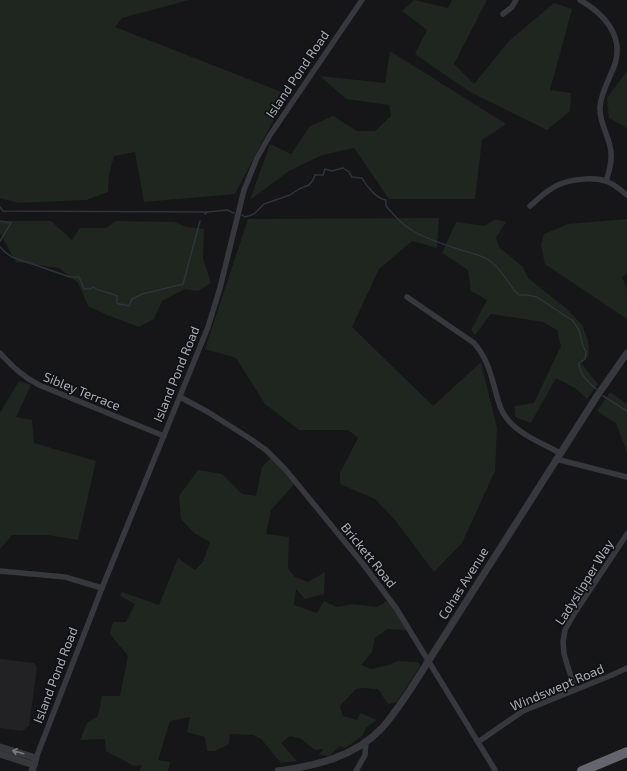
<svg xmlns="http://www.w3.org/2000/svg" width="627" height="771" viewBox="0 0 627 771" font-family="'Exo 2',sans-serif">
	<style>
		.built { fill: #222225 }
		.green { fill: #1e261f }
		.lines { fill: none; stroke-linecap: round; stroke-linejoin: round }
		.stream { stroke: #2c353c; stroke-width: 1.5 }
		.minor { stroke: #37383d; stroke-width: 5.5 }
		.tertiary { stroke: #37383d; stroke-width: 7 }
		.motorway { stroke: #63666e; stroke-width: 10 }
		.oneway { stroke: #757881 }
		.labels { text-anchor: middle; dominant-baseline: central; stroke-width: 3.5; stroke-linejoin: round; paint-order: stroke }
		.street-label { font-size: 13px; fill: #a8adb8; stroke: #111113 }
	</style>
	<rect width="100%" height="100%" fill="#161618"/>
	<path class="built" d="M 0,659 L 34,663 L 37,667 L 29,726 L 22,731 L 0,728 Z"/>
	<g class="green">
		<path d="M 0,0 L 189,0 L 122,18 L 115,27 L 287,94 L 235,194 L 144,202 L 135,152 L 114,156 L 109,175 L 108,192 L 86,200 L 18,203 L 0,198 Z"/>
		<path d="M 414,0 L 448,8 L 452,0 L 487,0 L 454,64 L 474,84 L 509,41 L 554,3 L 572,9 L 550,90 L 571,93 L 570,111 L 547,130 L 470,92 L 415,54 L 427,30 L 402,11 Z"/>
		<path d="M 390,51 L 506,124 L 482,140 L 475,199 L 389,199 L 354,148 L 322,155 L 289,171 L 250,200 L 270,144 L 291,154 L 310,126 L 333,116 L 357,131 L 375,131 L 391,116 L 389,105 L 346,99 L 320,76 L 385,83 Z"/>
		<path d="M 627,71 L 627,128 L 609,118 L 607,98 Z"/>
		<path d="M 439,218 L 437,248 L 412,241 L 379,269 L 352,327 L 433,406 L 481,362 L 497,428 L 495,471 L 462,543 L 434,572 L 395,520 L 375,499 L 340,484 L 340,473 L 358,438 L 348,430 L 299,430 L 265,404 L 236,358 L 205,349 L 248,219 Z"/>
		<path d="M 495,219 L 506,222 L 496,238 L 499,247 L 523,267 L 528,278 L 568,310 L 582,325 L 588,340 L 589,355 L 581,363 L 598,384 L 587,399 L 575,388 L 556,378 L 531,423 L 515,417 L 515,406 L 534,403 L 561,346 L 557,330 L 543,322 L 491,314 L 475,335 L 471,330 L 487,300 L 471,291 L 468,270 L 442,253 L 456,222 L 485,226 Z"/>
		<path d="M 627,219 L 627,273 L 622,277 L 627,289 L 627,319 L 545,264 L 541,245 L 544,234 L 568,224 Z"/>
		<path d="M 9,221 L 51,221 L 72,240 L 80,228 L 106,228 L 116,221 L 174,222 L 187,227 L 204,229 L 203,259 L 211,283 L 198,291 L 185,289 L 162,301 L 154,319 L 139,327 L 107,315 L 88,306 L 78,283 L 59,268 L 16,262 L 0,233 L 0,222 Z"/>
		<path d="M 19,381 L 31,385 L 16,417 L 32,420 L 34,443 L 96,461 L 78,540 L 48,535 L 12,535 L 0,549 L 0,413 Z"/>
		<path d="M 610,392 L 627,404 L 627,452 L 616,423 L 597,411 Z"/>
		<path d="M 273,456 L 296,482 L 271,510 L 266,534 L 289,537 L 288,568 L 295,577 L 308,582 L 325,572 L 324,594 L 305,599 L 296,589 L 294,605 L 317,613 L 324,601 L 337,607 L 353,604 L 377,607 L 390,599 L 409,628 L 405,630 L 387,629 L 375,638 L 372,652 L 361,665 L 371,669 L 389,665 L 398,661 L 418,662 L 420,666 L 397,702 L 388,704 L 378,689 L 363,688 L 356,689 L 340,706 L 343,716 L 357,720 L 360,713 L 377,720 L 366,728 L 362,736 L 345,748 L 340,746 L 329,756 L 319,755 L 323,749 L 315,750 L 301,739 L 290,736 L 281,743 L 297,761 L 281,763 L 261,739 L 253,735 L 230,734 L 229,744 L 215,751 L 207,751 L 205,737 L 187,732 L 190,717 L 170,721 L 158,760 L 170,762 L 168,771 L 139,771 L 142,765 L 134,766 L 106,751 L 105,739 L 80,740 L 87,723 L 98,716 L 102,696 L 120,696 L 128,656 L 110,634 L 113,622 L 126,622 L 135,604 L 120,596 L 122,592 L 159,605 L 178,558 L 195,570 L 203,562 L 210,542 L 194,533 L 181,519 L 179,496 L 198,470 L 222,474 L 242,494 L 256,496 L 262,467 Z"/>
	</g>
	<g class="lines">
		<g class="stream">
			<path d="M 0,207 L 3,211 L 207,212"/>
			<path d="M 205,214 L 207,212 L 227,210 L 234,213"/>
			<path d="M 242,215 L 245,217 L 254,214 L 264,204 L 290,195 L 299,189 L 309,185 L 313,180 L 315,175 L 323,175 L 325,169 L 332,171 L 343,168 L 349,172 L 352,177 L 362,178 C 366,186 377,199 386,200 L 386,206 C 393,214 400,223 410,229 C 423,238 443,244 458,249 C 469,253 480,254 490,261 C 503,270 508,285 519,295 L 527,295 L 537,297 L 573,321 L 579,330 L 583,346 L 586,352 L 585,359 L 579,363 C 579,375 588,381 596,389"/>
			<path d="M 0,221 L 11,223 L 0,241"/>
			<path d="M 0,247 L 5,252 L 12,257 L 70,277 L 79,277 L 84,289 L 91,289 L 93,287 C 100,292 109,292 117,296 L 117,303 L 121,305 L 122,304 L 129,306 L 132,299 L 142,294 L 183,284 L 200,221"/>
			<path d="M 603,396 L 627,411"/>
		</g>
		<g class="minor">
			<path d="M 580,0 C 603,13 624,35 615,64 C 610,78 601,92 600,107 C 599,121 607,133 610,146 C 613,158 610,170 606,181"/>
			<path d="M 503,14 L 512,7 L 516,0"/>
			<path d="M 530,206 C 539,198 548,189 560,184 C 573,179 593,177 606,181 C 614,184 621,190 627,195"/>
			<path d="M 407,297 L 474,343 C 487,358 491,374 496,393 C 498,400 500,409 505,416 C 517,434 542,443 560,453"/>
			<path d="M 0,353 C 12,366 23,377 39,385 L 164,436"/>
			<path d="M 180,397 L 208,412 L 249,438 L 266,450 L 285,469 L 363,564 L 396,608 L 495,770"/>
			<path d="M 556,459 L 627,477"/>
			<path d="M 0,571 L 65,577 L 102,588"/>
			<path d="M 575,690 L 564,654 L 563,642 L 565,630 L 574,614 L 627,534"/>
			<path d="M 478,742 L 523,711 L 612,675 L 627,668"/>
			<path d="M 36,758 L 102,588 L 208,327 L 220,288 L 244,190 L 257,158 L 270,135 L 362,0"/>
			<path d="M 356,771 L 365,755 L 366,741"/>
		</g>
		<g class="tertiary">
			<path d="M 0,747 L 36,758 L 32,771"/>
			<path d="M 0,754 L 34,765"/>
			<path d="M 278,771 C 315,766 354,757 381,729 C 392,717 401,703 410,690 L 597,396 L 627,353"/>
		</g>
		<path class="motorway" d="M 582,771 L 627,752"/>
	</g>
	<defs><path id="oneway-shaft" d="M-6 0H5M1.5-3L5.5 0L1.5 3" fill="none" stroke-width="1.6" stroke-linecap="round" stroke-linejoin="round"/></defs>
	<use class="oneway" href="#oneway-shaft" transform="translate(18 752) rotate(-164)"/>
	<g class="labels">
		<g class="street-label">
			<text transform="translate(297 74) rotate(-56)">Island Pond Road</text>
			<text transform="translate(176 374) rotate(-68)">Island Pond Road</text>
			<text transform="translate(82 391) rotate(22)">Sibley Terrace</text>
			<text transform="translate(369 555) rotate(51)">Brickett Road</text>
			<text transform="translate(584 582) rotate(-58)">Ladyslipper Way</text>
			<text transform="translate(463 583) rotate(-58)">Cohas Avenue</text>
			<text transform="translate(55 675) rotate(-69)">Island Pond Road</text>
			<text transform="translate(557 687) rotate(-23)">Windswept Road</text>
		</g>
	</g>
</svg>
